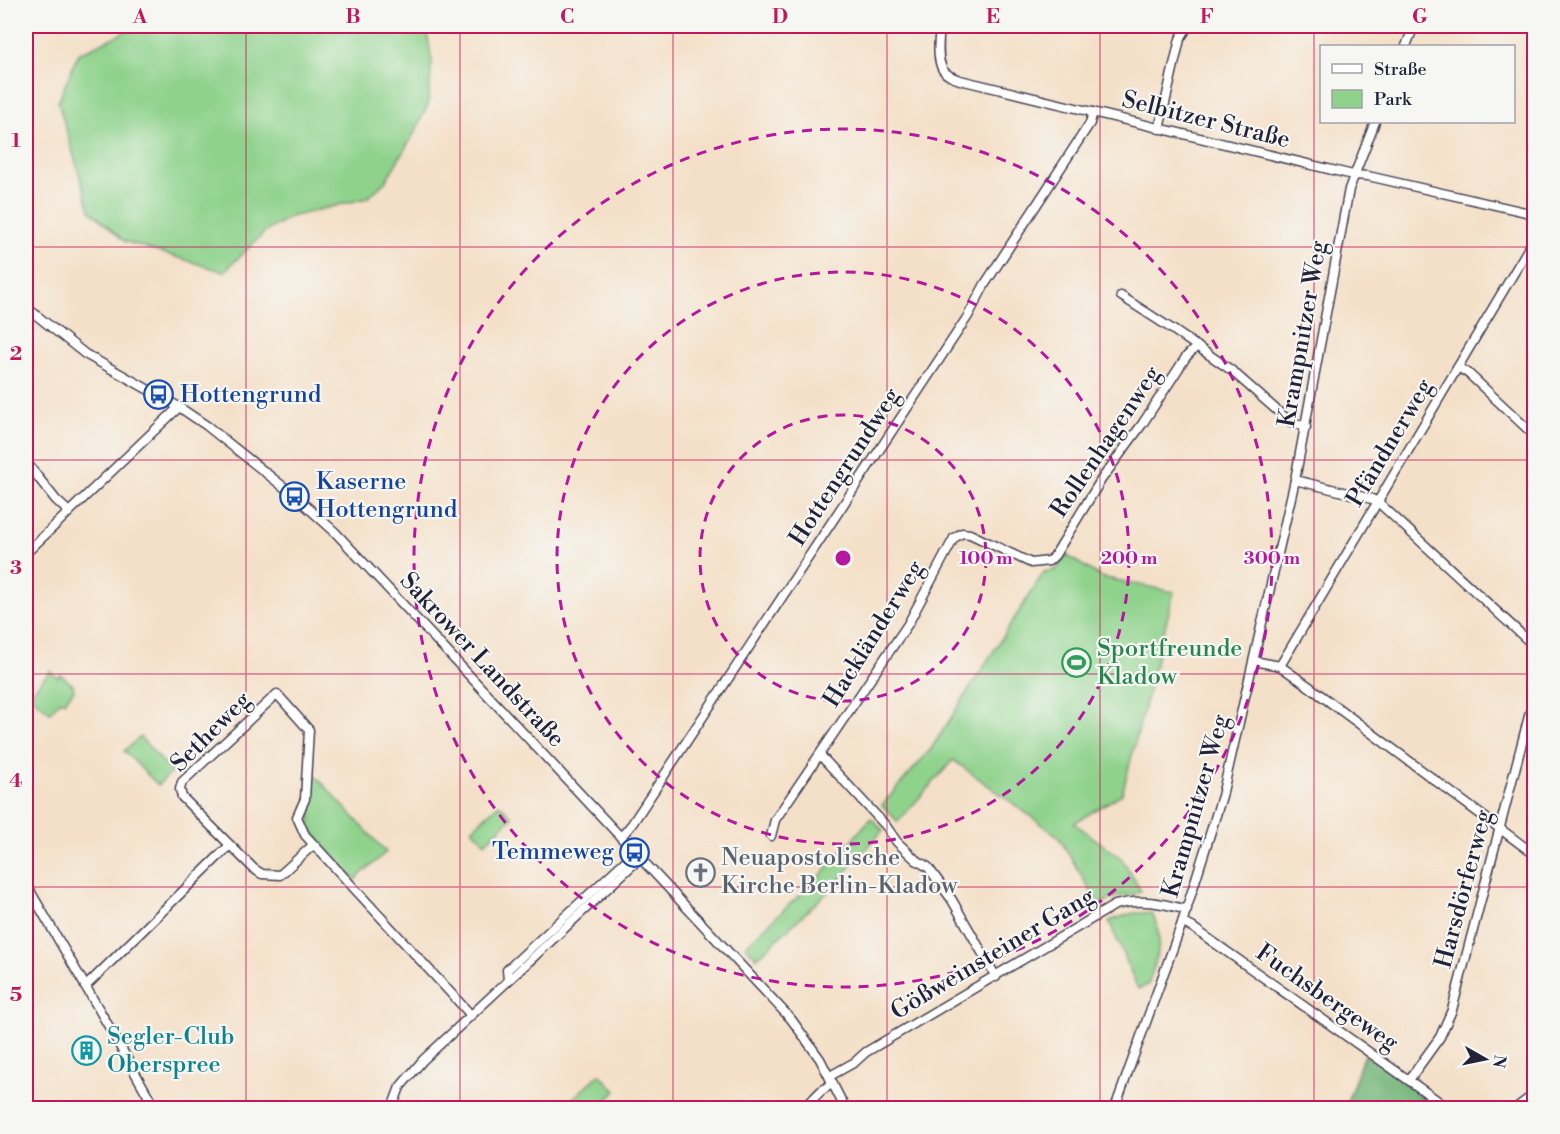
<svg xmlns="http://www.w3.org/2000/svg" width="1560" height="1134" viewBox="0 0 1560 1134" font-family="'Libre Bodoni',serif">
	<style>
		.green { fill: #8ed28b; stroke: #587a63; stroke-width: 1.5 }
		.forest { fill: #72b477; stroke: #4a6b59; stroke-width: 1.5 }
		.lines { fill: none; stroke-linecap: round; stroke-linejoin: round }
		.minor-casing { stroke: #423e50; stroke-width: 11 }
		.minor { stroke: #fff; stroke-width: 8 }
		.grid { fill: none; stroke: #c2185b; stroke-width: 1.5; stroke-opacity: 0.55 }
		.ring { fill: none; stroke: #b5179e; stroke-width: 3; stroke-dasharray: 10 8 }
		.labels { text-anchor: middle; dominant-baseline: central; stroke-width: 4.5; stroke-linejoin: round; paint-order: stroke }
		.street-label { font-size: 24px; fill: #22223b; stroke: #f6f6f2 }
		.transit-label { font-size: 24px; fill: #164399; stroke: #f6f6f2; text-anchor: start }
		.leisure-label { font-size: 24px; fill: #27864d; stroke: #f6f6f2; text-anchor: start }
		.worship-label { font-size: 24px; fill: #5b616d; stroke: #f6f6f2; text-anchor: start }
		.culture-label { font-size: 24px; fill: #0d838f; stroke: #f6f6f2; text-anchor: start }
		.centre { fill: #b5179e; stroke: #f6f6f2; stroke-width: 3 }
		.ring-label { font-size: 18px; text-anchor: middle; font-weight: bold; fill: #b5179e; stroke: #f6f6f2; stroke-width: 4.5; stroke-linejoin: round; paint-order: stroke }
		.neatline { fill: none; stroke: #c2185b; stroke-width: 2 }
		.grid-label { font-size: 20px; text-anchor: middle; font-weight: bold; fill: #c2185b }
	</style>
	<rect width="100%" height="100%" fill="#f6f6f2"/>
	<filter id="ink" filterUnits="userSpaceOnUse"><feTurbulence type="fractalNoise" baseFrequency=".0167" numOctaves="2"/><feDisplacementMap in="SourceGraphic" scale="12" xChannelSelector="R" yChannelSelector="G"/><feConvolveMatrix kernelMatrix="1 2 1 2 8 2 1 2 1" color-interpolation-filters="sRGB"/></filter>
	<filter id="wash" filterUnits="userSpaceOnUse"><feTurbulence type="fractalNoise" baseFrequency=".008" numOctaves="4" result="noise"/><feDisplacementMap in="SourceGraphic" scale="24" xChannelSelector="R" yChannelSelector="G"/><feGaussianBlur stdDeviation="1.35" result="paint"/><feColorMatrix in="noise" values="0 0 0 0 0 0 0 0 0 0 0 0 0 0 0 0 0 1.4 0 .05"/><feComposite in="paint" operator="in"/></filter>
	<g filter="url(#wash)">
		<rect width="100%" height="100%" fill="#f4e0c8"/>
		<g class="green">
			<path d="M 137,26 L 426,26 L 432,61 L 428,105 L 414,134 L 385,182 L 367,198 L 290,217 L 266,231 L 224,272 L 124,241 L 90,210 L 58,102 L 78,54 Z"/>
			<path d="M 1066,555 L 1101,577 L 1174,592 L 1122,794 L 1074,823 L 1122,859 L 1141,891 L 1132,895 L 1118,896 L 1099,905 L 1058,836 L 953,760 L 898,822 L 882,805 L 931,749 L 1044,572 L 1053,570 L 1055,571 Z"/>
			<path d="M 50,671 L 57,677 L 61,675 L 73,685 L 74,690 L 64,702 L 61,700 L 50,712 L 29,695 Z"/>
			<path d="M 140,737 L 172,772 L 158,785 L 124,751 Z"/>
			<path d="M 310,770 L 386,852 L 355,880 L 312,832 L 310,826 L 311,814 L 308,806 Z"/>
			<path d="M 499,804 L 512,817 L 485,843 L 472,829 Z"/>
			<path d="M 871,818 L 883,830 L 832,888 L 757,958 L 745,946 L 820,876 Z"/>
			<path d="M 1133,913 L 1152,913 C 1165,939 1157,959 1148,985 L 1138,989 L 1109,921 Z"/>
			<path d="M 600,1074 L 616,1091 L 599,1108 L 562,1108 Z"/>
		</g>
		<path class="forest" d="M 1364,1054 L 1439,1108 L 1345,1108 Z"/>
	</g>
	<g filter="url(#ink)">
		<g class="lines">
			<defs>
				<g id="minor">
					<path d="M 940,26 C 939,38 936,59 943,70 C 947,76 954,78 960,80 L 1353,175 L 1368,176 L 1534,214"/>
					<path d="M 1406,46 L 1414,26"/>
					<path d="M 1159,129 L 1180,39 L 1188,26"/>
					<path d="M 1121,296 L 1172,329 L 1231,370 L 1289,421 L 1306,427"/>
					<path d="M 26,307 L 85,354 L 179,407 L 207,426 L 295,496 L 335,532 L 791,1019 L 820,1059 L 845,1108"/>
					<path d="M 1458,367 L 1469,374 L 1534,435"/>
					<path d="M 26,462 L 56,500 L 69,512"/>
					<path d="M 1295,480 L 1372,499 L 1378,502 L 1534,646"/>
					<path d="M 26,553 L 179,407"/>
					<path d="M 1254,661 L 1280,666 L 1307,685 L 1534,854"/>
					<path d="M 1280,666 L 1534,239"/>
					<path d="M 820,755 L 886,826 L 897,842 L 916,860 L 928,867 L 952,900 L 996,977"/>
					<path d="M 771,836 L 775,820 L 908,624 L 954,538 L 962,533 L 970,534 L 1031,563 L 1049,561 L 1055,555 L 1101,480 L 1143,423 L 1186,357 L 1197,346"/>
					<path d="M 621,837 L 632,824 L 968,316 L 985,284 L 1090,123 L 1093,112"/>
					<path d="M 313,845 L 280,875 L 262,874 L 254,869 L 182,797 L 180,789 L 182,782 L 277,694 L 309,730 L 305,799 L 297,817 L 305,835 L 470,1014"/>
					<path d="M 26,884 L 108,1025 L 155,1108"/>
					<path d="M 1182,923 L 1192,927 L 1448,1108"/>
					<path d="M 508,980 L 507,970 L 635,852"/>
					<path d="M 85,987 L 230,845"/>
					<path d="M 830,1076 L 855,1062 L 866,1052 L 1115,905 C 1140,898 1162,903 1187,910"/>
					<path d="M 1409,1080 L 1440,1037 L 1452,1010 L 1534,697"/>
					<path d="M 392,1108 L 400,1087 L 423,1060 L 640,858"/>
					<path d="M 804,1108 L 821,1091 L 833,1083"/>
					<path d="M 1115,1108 L 1182,923 L 1222,796 L 1295,480 L 1349,189 L 1375,122"/>
					<path d="M 1516,1108 L 1528,1099 L 1534,1097"/>
				</g>
			</defs>
			<use href="#minor" class="minor-casing"/>
			<use href="#minor" class="minor"/>
		</g>
	</g>
	<path class="grid" d="M 246,26 L 246,1108M 460,26 L 460,1108M 673,26 L 673,1108M 887,26 L 887,1108M 1100,26 L 1100,1108M 1314,26 L 1314,1108M 26,247 L 1534,247M 26,460 L 1534,460M 26,674 L 1534,674M 26,887 L 1534,887"/>
	<g class="ring">
		<circle cx="843" cy="558" r="143"/>
		<circle cx="843" cy="558" r="286"/>
		<circle cx="843" cy="558" r="429"/>
	</g>
	<defs>
		<symbol id="bus-ring" viewBox="-11 -11 22 22"><circle r="9.5" fill="#f6f6f2" stroke="#1a4fb4" stroke-width="1.5"/><path d="M-5-6H5V4H4V6H2V4H-2V6H-4V4H-5ZM-3.5-4V0h7V-4ZM-3.5 1.2v1.5H-2V1.2ZM2 1.2v1.5H3.5V1.2Z" fill="#1a4fb4"/></symbol>
		<symbol id="stadium-ring" viewBox="-11 -11 22 22"><circle r="9.5" fill="#f6f6f2" stroke="#2e9e5b" stroke-width="1.5"/><path d="M0-5a6.5 5 0 1 0 0 10a6.5 5 0 1 0 0-10ZM-3.5-1.8h7v3.6h-7Z" fill="#2e9e5b"/></symbol>
		<symbol id="church-ring" viewBox="-11 -11 22 22"><circle r="9.5" fill="#f6f6f2" stroke="#6b7280" stroke-width="1.5"/><path d="M-1.2-6h2.4v3.5h3.3v2.4h-3.3V6h-2.4V-.1h-3.3v-2.4h3.3Z" fill="#6b7280"/></symbol>
		<symbol id="building-ring" viewBox="-11 -11 22 22"><circle r="9.5" fill="#f6f6f2" stroke="#0f9aa8" stroke-width="1.5"/><path d="M-4-6H4V6H1V3H-1V6H-4ZM-2.5-4.3h1.7v1.8h-1.7ZM.8-4.3h1.7v1.8H.8ZM-2.5-1h1.7V.8h-1.7ZM.8-1h1.7V.8H.8Z" fill="#0f9aa8"/></symbol>
	</defs>
	<g fill-rule="evenodd">
		<use href="#bus-ring" x="142" y="378" width="33" height="33"/>
		<use href="#bus-ring" x="278" y="480" width="33" height="33"/>
		<use href="#stadium-ring" x="1060" y="646" width="33" height="33"/>
		<use href="#bus-ring" x="618" y="836" width="33" height="33"/>
		<use href="#church-ring" x="684" y="856" width="33" height="33"/>
		<use href="#building-ring" x="70" y="1034" width="33" height="33"/>
	</g>
	<g class="labels">
		<g class="street-label">
			<text transform="translate(1206 120) rotate(14)">Selbitzer Straße</text>
			<text transform="translate(1303 334) rotate(-80)">Krampnitzer Weg</text>
			<text transform="translate(1106 442) rotate(-56)">Rollenhagenweg</text>
			<text transform="translate(1390 443) rotate(-59)">Pfändnerweg</text>
			<text transform="translate(845 467) rotate(-57)">Hottengrundweg</text>
			<text transform="translate(874 634) rotate(-58)">Hackländerweg</text>
			<text transform="translate(482 660) rotate(47)">Sakrower Landstraße</text>
			<text transform="translate(211 732) rotate(-45)">Setheweg</text>
			<text transform="translate(1196 806) rotate(-74)">Krampnitzer Weg</text>
			<text transform="translate(1464 889) rotate(-75)">Harsdörferweg</text>
			<text transform="translate(993 954) rotate(-31)">Gößweinsteiner Gang</text>
			<text transform="translate(1327 998) rotate(35)">Fuchsbergeweg</text>
		</g>
		<g class="transit-label">
			<text x="180" y="395">Hottengrund</text>
			<text x="316" y="482">Kaserne<tspan x="316" dy="28">Hottengrund</tspan></text>
			<text x="614" y="852" text-anchor="end">Temmeweg</text>
		</g>
		<g class="leisure-label">
			<text x="1097" y="649">Sportfreunde<tspan x="1097" dy="28">Kladow</tspan></text>
		</g>
		<g class="worship-label">
			<text x="721" y="858">Neuapostolische<tspan x="721" dy="28">Kirche Berlin-Kladow</tspan></text>
		</g>
		<g class="culture-label">
			<text x="107" y="1037">Segler-Club<tspan x="107" dy="28">Oberspree</tspan></text>
		</g>
	</g>
	<circle cx="843" cy="558" r="9" class="centre"/>
	<g class="ring-label">
		<text x="986" y="564">100 m</text>
		<text x="1129" y="564">200 m</text>
		<text x="1272" y="564">300 m</text>
	</g>
	<rect width="1560" height="1134" fill="none" stroke="#f6f6f2" stroke-width="66"/>
	<rect x="1320" y="45" width="195" height="78" fill="#f6f6f2" stroke="#a1a1a9" stroke-width="1.5"/>
	<rect x="1332" y="64" width="30" height="9" fill="#ffffff" stroke="#a1a1a9" stroke-width="1.5"/>
	<text x="1374" y="75" font-size="18" fill="#22223b">Straße</text>
	<rect x="1332" y="90" width="30" height="18" fill="#8ed28b" stroke="#a1a1a9" stroke-width="1.5"/>
	<text x="1374" y="105" font-size="18" fill="#22223b">Park</text>
	<g transform="translate(1485 1059) rotate(99)" stroke="#f6f6f2" stroke-width="4.5" paint-order="stroke">
	<path d="M0-4.5L10 22L0 15L-10 22Z" fill="#22223b"/>
	<text y="-9" font-size="16" font-weight="bold" text-anchor="middle" fill="#22223b">N</text>
	</g>
	<rect x="33" y="33" width="1494" height="1068" class="neatline"/>
	<g class="grid-label">
		<text x="140" y="23">A</text>
		<text x="353" y="23">B</text>
		<text x="567" y="23">C</text>
		<text x="780" y="23">D</text>
		<text x="993" y="23">E</text>
		<text x="1207" y="23">F</text>
		<text x="1420" y="23">G</text>
		<text x="16" y="147">1</text>
		<text x="16" y="360">2</text>
		<text x="16" y="574">3</text>
		<text x="16" y="787">4</text>
		<text x="16" y="1001">5</text>
	</g>
</svg>
